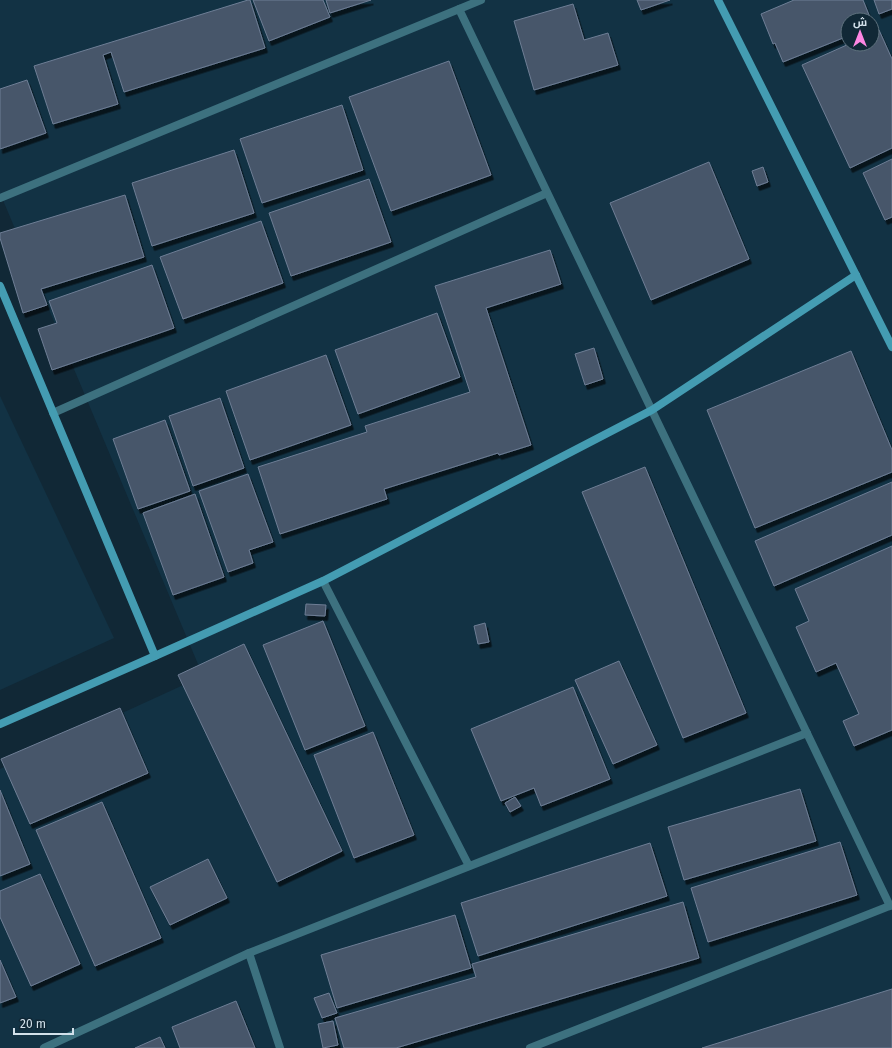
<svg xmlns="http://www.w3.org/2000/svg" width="892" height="1048" viewBox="0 0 892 1048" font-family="'Fira Sans',Cairo,sans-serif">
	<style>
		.built { fill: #123244; fill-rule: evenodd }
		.building { fill: #47566b; stroke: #6e7e95; filter: url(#shadow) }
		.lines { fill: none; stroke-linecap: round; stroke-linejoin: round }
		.street { stroke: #3d717f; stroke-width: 8 }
		.secondary { stroke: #449cb2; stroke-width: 8 }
	</style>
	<defs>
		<filter id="shadow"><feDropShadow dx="2.5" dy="4.5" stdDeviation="0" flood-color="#0009"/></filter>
	</defs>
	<rect width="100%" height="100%" fill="#112836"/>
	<g class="built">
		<path d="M 0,0 L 892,0 L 892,1048 L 0,1048 L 0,769 L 203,676 L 0,193 ZM 848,20 L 872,20 L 872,44 L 848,44 Z"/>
		<path d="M 0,396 L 114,638 L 0,690 Z"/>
	</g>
	<g class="building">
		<path d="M 248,0 L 250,0 L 265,48 L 124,92 L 111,52 L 103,55 L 118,104 L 53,124 L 34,66 Z"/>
		<path d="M 253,0 L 323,0 L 330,17 L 269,41 Z"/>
		<path d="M 326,0 L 371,0 L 330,13 Z"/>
		<path d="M 637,0 L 670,0 L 641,10 Z"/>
		<path d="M 794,0 L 863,0 L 871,20 L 848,20 L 848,36 L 783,62 L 775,43 L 773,44 L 761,14 Z"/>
		<path d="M 874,0 L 892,0 L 892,9 L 879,14 Z"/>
		<path d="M 573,4 L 584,40 L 608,33 L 618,65 L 534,90 L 514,21 Z"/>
		<path d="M 879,30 L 892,59 L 892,148 L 850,168 L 802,65 L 849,44 L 872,44 L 872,33 Z"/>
		<path d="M 449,61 L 491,175 L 391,211 L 349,97 Z"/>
		<path d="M 27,80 L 46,133 L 0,149 L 0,89 Z"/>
		<path d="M 342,105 L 363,170 L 262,203 L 240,139 Z"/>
		<path d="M 234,150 L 254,213 L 152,246 L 132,183 Z"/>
		<path d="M 892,159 L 892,217 L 885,220 L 863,173 Z"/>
		<path d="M 709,162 L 749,259 L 651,300 L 610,203 Z"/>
		<path d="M 763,167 L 768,182 L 757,186 L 752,171 Z"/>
		<path d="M 369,179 L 391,242 L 291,276 L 269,213 Z"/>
		<path d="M 125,195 L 144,257 L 41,289 L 47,305 L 23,313 L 0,238 L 0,233 Z"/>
		<path d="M 261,221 L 283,283 L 183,319 L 160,257 Z"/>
		<path d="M 550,250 L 561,284 L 486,308 L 531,445 L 499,455 L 498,453 L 384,489 L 387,499 L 280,534 L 258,467 L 367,432 L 365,426 L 470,392 L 435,286 Z"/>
		<path d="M 152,265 L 174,328 L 52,370 L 38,329 L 57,323 L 49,301 Z"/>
		<path d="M 437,313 L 460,377 L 358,414 L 335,350 Z"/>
		<path d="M 594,348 L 603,379 L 585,385 L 575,354 Z"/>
		<path d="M 851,351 L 892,450 L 892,472 L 755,528 L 707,410 Z"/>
		<path d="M 326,355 L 351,425 L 250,460 L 226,391 Z"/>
		<path d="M 220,398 L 244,468 L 193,486 L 169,416 Z"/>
		<path d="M 165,420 L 190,491 L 138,509 L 113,439 Z"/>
		<path d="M 645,467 L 746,713 L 683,738 L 582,492 Z"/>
		<path d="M 248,474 L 273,542 L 249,550 L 253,563 L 228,572 L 199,491 Z"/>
		<path d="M 892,482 L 892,535 L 774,586 L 755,541 Z"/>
		<path d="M 195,494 L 224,577 L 173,595 L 143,513 Z"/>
		<path d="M 892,546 L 892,730 L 854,746 L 843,721 L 859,714 L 836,663 L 816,672 L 796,627 L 809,621 L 795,589 Z"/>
		<path d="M 306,604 L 326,605 L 325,616 L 305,615 Z"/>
		<path d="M 323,621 L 365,726 L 305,750 L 263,645 Z"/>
		<path d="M 485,623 L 489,642 L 478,644 L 474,626 Z"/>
		<path d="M 244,644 L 342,851 L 277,882 L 178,675 Z"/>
		<path d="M 619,661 L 657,745 L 613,764 L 575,680 Z"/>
		<path d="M 573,687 L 610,779 L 541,806 L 534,788 L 501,801 L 471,729 Z"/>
		<path d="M 120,708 L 148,773 L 30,824 L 1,759 Z"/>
		<path d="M 373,732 L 414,835 L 354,858 L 314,755 Z"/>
		<path d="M 800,789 L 816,841 L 684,880 L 668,827 Z"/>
		<path d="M 0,790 L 30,864 L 0,876 Z"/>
		<path d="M 515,797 L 521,806 L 510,812 L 505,803 Z"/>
		<path d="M 102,802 L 161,938 L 95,966 L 36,830 Z"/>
		<path d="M 840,842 L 857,895 L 708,942 L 691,888 Z"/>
		<path d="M 650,843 L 667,896 L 478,956 L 461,903 Z"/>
		<path d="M 208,859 L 227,898 L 170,925 L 150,887 Z"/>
		<path d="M 40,874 L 80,964 L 31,986 L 0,917 L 0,891 Z"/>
		<path d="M 683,902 L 699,958 L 396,1048 L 344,1048 L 335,1018 L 476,977 L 472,964 Z"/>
		<path d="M 455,915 L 471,968 L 337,1008 L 321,955 Z"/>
		<path d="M 0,960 L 16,997 L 0,1003 Z"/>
		<path d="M 892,989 L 892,1048 L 702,1048 Z"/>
		<path d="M 329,993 L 337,1013 L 322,1018 L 314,998 Z"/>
		<path d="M 236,1001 L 255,1048 L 180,1048 L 172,1027 Z"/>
		<path d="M 333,1021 L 338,1045 L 323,1048 L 318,1024 Z"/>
		<path d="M 160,1037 L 165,1048 L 135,1048 Z"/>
	</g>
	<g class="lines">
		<g class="street">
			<path d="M 459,9 L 890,906"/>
			<path d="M 0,198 L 481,0"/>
			<path d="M 53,413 L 547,193"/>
			<path d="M 323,581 L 469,866"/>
			<path d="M 249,953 L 280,1048"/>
			<path d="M 44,1048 L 249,953 L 807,733"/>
			<path d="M 530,1048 L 892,905"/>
		</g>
		<g class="secondary">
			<path d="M 718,0 L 892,347"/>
			<path d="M 0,286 L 155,656"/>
			<path d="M 0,724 L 155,656 L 323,581 L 652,410 L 856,275"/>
		</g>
	</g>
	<g transform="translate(860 32)"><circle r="19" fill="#112836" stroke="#5f727e"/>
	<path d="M0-3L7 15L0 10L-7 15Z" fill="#fd86e2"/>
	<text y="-6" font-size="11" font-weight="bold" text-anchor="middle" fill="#d3e1eb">ش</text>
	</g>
	<path d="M14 1028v6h59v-6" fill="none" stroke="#d3e1eb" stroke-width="2"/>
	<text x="20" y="1028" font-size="12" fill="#d3e1eb" stroke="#112836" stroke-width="3" paint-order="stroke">20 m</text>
</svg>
